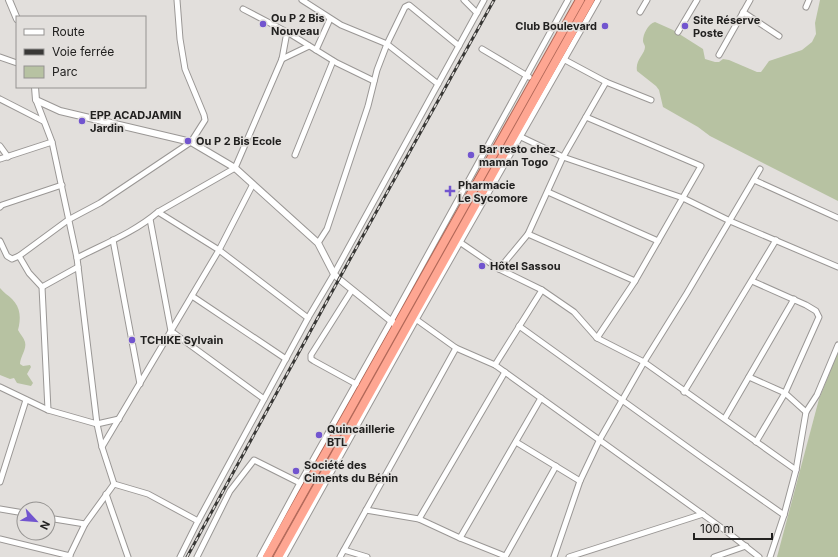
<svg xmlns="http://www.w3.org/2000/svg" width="838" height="557" viewBox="0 0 838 557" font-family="Inter,sans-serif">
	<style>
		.green { fill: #b7c2a2 }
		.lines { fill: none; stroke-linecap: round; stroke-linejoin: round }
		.minor-casing { stroke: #9a9795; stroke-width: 7 }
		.tertiary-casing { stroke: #9a9795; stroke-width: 8 }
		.trunk-casing { stroke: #b16858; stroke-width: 10 }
		.minor { stroke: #fff; stroke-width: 5 }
		.tertiary { stroke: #fff; stroke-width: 6 }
		.trunk { stroke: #fea692; stroke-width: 8 }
		.rail-casing { stroke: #393836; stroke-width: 3 }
		.rail { stroke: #e2dfdc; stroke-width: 1.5; stroke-dasharray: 4.5; stroke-linecap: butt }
		.poi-dot { fill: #7255cf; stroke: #e2dfdc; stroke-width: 1.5 }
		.labels { text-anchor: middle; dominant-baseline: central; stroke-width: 3.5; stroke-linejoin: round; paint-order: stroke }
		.poi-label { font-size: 11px; font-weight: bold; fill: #222120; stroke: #e2dfdc; text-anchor: start }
	</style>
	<rect width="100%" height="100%" fill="#e2dfdc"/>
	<g class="green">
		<path d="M 820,0 L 838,0 L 838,201 L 710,136 L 698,127 L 663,107 L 659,90 L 656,86 L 637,71 C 635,60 645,54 645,47 C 645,45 643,43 643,41 C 643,34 648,24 655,22 L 673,30 L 703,49 L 705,59 L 715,62 L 719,62 L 723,59 L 729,60 L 757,72 L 761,72 L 769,61 L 802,50 L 812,42 L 816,34 L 815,23 Z"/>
		<path d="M 0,288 C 4,293 8,295 12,299 C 21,308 21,319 18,330 C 20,334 24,338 25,342 C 27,349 20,357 20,364 L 23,366 L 30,365 L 31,367 L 27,374 L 33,383 L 31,386 L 17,383 L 14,378 L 10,379 L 0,375 Z"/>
		<path d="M 838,352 L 838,557 L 777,557 L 819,399 Z"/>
	</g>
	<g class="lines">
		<defs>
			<g id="minor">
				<path d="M 302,0 L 341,25 L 387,44 L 438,84"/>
				<path d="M 464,0 L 477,13"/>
				<path d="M 806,7 L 809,0"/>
				<path d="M 243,9 L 287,32 L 337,63 L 374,81"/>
				<path d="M 640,12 L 647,0"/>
				<path d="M 743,12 L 779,36"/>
				<path d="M 678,32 L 697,0"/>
				<path d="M 482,49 L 529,77"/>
				<path d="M 316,50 L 330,19"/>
				<path d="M 719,55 L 750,0"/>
				<path d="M 0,57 L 17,63"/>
				<path d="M 282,59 L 309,46"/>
				<path d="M 565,60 L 606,82 L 651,100"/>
				<path d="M 0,99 L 43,121"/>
				<path d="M 36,100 L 52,142 L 77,258 L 97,424 L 102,447 L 114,484 L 85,524 L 69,557"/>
				<path d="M 586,117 L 701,166 L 635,281 L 597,338"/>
				<path d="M 521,137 L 563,157 L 683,198 L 730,221 L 838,267"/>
				<path d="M 0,146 L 8,157"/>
				<path d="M 295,155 L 333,61"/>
				<path d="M 0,159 L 52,142"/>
				<path d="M 754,180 L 838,218"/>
				<path d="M 548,192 L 658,241"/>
				<path d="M 0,207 L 2,205 L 62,185"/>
				<path d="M 158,212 L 219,250 L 308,318"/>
				<path d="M 150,219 L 171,331 L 264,399"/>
				<path d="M 528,234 L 635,281"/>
				<path d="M 113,240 L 140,384"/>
				<path d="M 0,241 L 7,256 L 12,259 L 19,256 L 68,220 L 100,203 L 191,142 L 205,120 L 204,115 L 185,69 L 180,39 L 177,0"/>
				<path d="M 318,243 L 327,229 L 368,106 L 377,70 L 387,44 L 405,7 L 409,5 L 459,46"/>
				<path d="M 461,243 L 499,269 L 542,290 L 574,312 L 597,338 L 644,362 L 796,470"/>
				<path d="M 19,256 L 29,273 L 42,287 L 48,410"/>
				<path d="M 77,258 C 104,244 135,232 158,212 L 235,168 L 282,59 L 287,32"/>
				<path d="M 499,269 L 528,234 L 563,157 L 606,82"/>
				<path d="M 752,281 L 806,305 L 816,311 L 819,317 L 785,393 L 756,442"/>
				<path d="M 42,287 L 78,267"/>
				<path d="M 352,290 L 311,355 L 311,359 L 314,361 L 356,384"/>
				<path d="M 192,296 L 286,359"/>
				<path d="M 417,320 L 456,348 L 495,365 L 726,531 L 759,557"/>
				<path d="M 519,326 L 704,459 L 784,515"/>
				<path d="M 495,365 L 542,290"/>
				<path d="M 749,377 L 785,393 L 806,412"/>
				<path d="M 0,387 L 48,410 L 97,424 L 119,419"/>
				<path d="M 684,392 L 776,240"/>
				<path d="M 725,418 L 794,299"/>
				<path d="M 516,442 L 580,481"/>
				<path d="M 102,447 L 219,250 L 253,184"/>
				<path d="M 0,482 L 26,400"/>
				<path d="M 114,484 L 148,494 L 198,521"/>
				<path d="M 106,494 L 128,557"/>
				<path d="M 0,509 L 24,513"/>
				<path d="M 366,510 L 419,519 L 460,538 L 505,556"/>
				<path d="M 48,518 L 85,524"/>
				<path d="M 419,519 L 505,372"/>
				<path d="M 460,538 L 541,398"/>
				<path d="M 0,539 L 70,556"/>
				<path d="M 344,550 L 367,557"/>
				<path d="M 180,557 L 198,521 L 308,318 L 334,274 L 484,0"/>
				<path d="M 197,557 L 230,491 L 254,460 L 300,483"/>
				<path d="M 260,557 L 300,483 L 394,316 L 568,0"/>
				<path d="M 284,557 L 413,325 L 598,0"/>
				<path d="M 340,557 L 456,348"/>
				<path d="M 505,557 L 556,466"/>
				<path d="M 554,557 L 580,481 L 600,439 L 644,362 L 687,293 L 760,169"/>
				<path d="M 569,557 L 703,514"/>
				<path d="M 714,557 L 746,546"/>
				<path d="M 770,557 L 784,515 L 796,470 L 806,412 L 817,395 L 838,345"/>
			</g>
			<g id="tertiary">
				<path d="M 9,0 L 17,19"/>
				<path d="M 35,87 L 36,100 L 60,111 L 191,142 L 235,168 L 318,243 L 334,274 L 339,279 L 396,325"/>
			</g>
			<g id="trunk">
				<path d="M 267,557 L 580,0"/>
				<path d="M 278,557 L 590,0"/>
			</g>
		</defs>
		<use href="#minor" class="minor-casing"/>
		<use href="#tertiary" class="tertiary-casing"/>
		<use href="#trunk" class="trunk-casing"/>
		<use href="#minor" class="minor"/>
		<use href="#tertiary" class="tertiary"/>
		<use href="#trunk" class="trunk"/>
		<defs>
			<path id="rail" d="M 187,557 L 339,279 L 494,0"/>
		</defs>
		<use href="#rail" class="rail-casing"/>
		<use href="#rail" class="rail"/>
	</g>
	<g class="poi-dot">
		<circle cx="263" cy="24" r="4"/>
		<circle cx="605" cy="26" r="4"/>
		<circle cx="685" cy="26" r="4"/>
		<circle cx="82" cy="121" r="4"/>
		<circle cx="188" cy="141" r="4"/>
		<circle cx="471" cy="155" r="4"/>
		<path d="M448 185h4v4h4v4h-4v4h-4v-4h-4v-4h4z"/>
		<circle cx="482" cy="266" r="4"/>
		<circle cx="132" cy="340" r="4"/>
		<circle cx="319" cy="435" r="4"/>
		<circle cx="296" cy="471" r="4"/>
	</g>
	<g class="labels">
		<g class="poi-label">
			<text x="271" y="18">Ou P 2 Bis<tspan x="271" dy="13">Nouveau</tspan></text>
			<text x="693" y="20">Site Réserve<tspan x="693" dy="13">Poste</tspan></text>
			<text x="597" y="26" text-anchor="end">Club Boulevard</text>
			<text x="90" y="115">EPP ACADJAMIN<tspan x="90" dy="13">Jardin</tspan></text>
			<text x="196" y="141">Ou P 2 Bis Ecole</text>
			<text x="479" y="149">Bar resto chez<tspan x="479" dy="13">maman Togo</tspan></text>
			<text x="458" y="185">Pharmacie<tspan x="458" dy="13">Le Sycomore</tspan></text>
			<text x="490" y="266">Hôtel Sassou</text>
			<text x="140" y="340">TCHIKE Sylvain</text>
			<text x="327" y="429">Quincaillerie<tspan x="327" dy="13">BTL</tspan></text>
			<text x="304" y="465">Société des<tspan x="304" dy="13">Ciments du Bénin</tspan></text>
		</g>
	</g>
	<rect x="16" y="16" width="130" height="72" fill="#e2dfdc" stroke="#959391"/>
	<rect x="24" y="29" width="20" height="6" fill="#ffffff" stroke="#959391"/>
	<text x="52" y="36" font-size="12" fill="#222120">Route</text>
	<rect x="24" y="49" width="20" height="6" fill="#393836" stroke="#959391"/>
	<text x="52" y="56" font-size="12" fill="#222120">Voie ferrée</text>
	<rect x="24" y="66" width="20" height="12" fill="#b7c2a2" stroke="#959391"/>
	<text x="52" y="76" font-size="12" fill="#222120">Parc</text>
	<g transform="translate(36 521) rotate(116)"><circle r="19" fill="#e2dfdc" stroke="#959391"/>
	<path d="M0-3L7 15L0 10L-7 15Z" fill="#7255cf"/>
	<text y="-6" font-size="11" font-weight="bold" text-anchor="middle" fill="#222120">N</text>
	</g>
	<path d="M694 533v6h78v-6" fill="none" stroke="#222120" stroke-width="2"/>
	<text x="700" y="533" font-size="12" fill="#222120" stroke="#e2dfdc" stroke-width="3" paint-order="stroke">100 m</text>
</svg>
